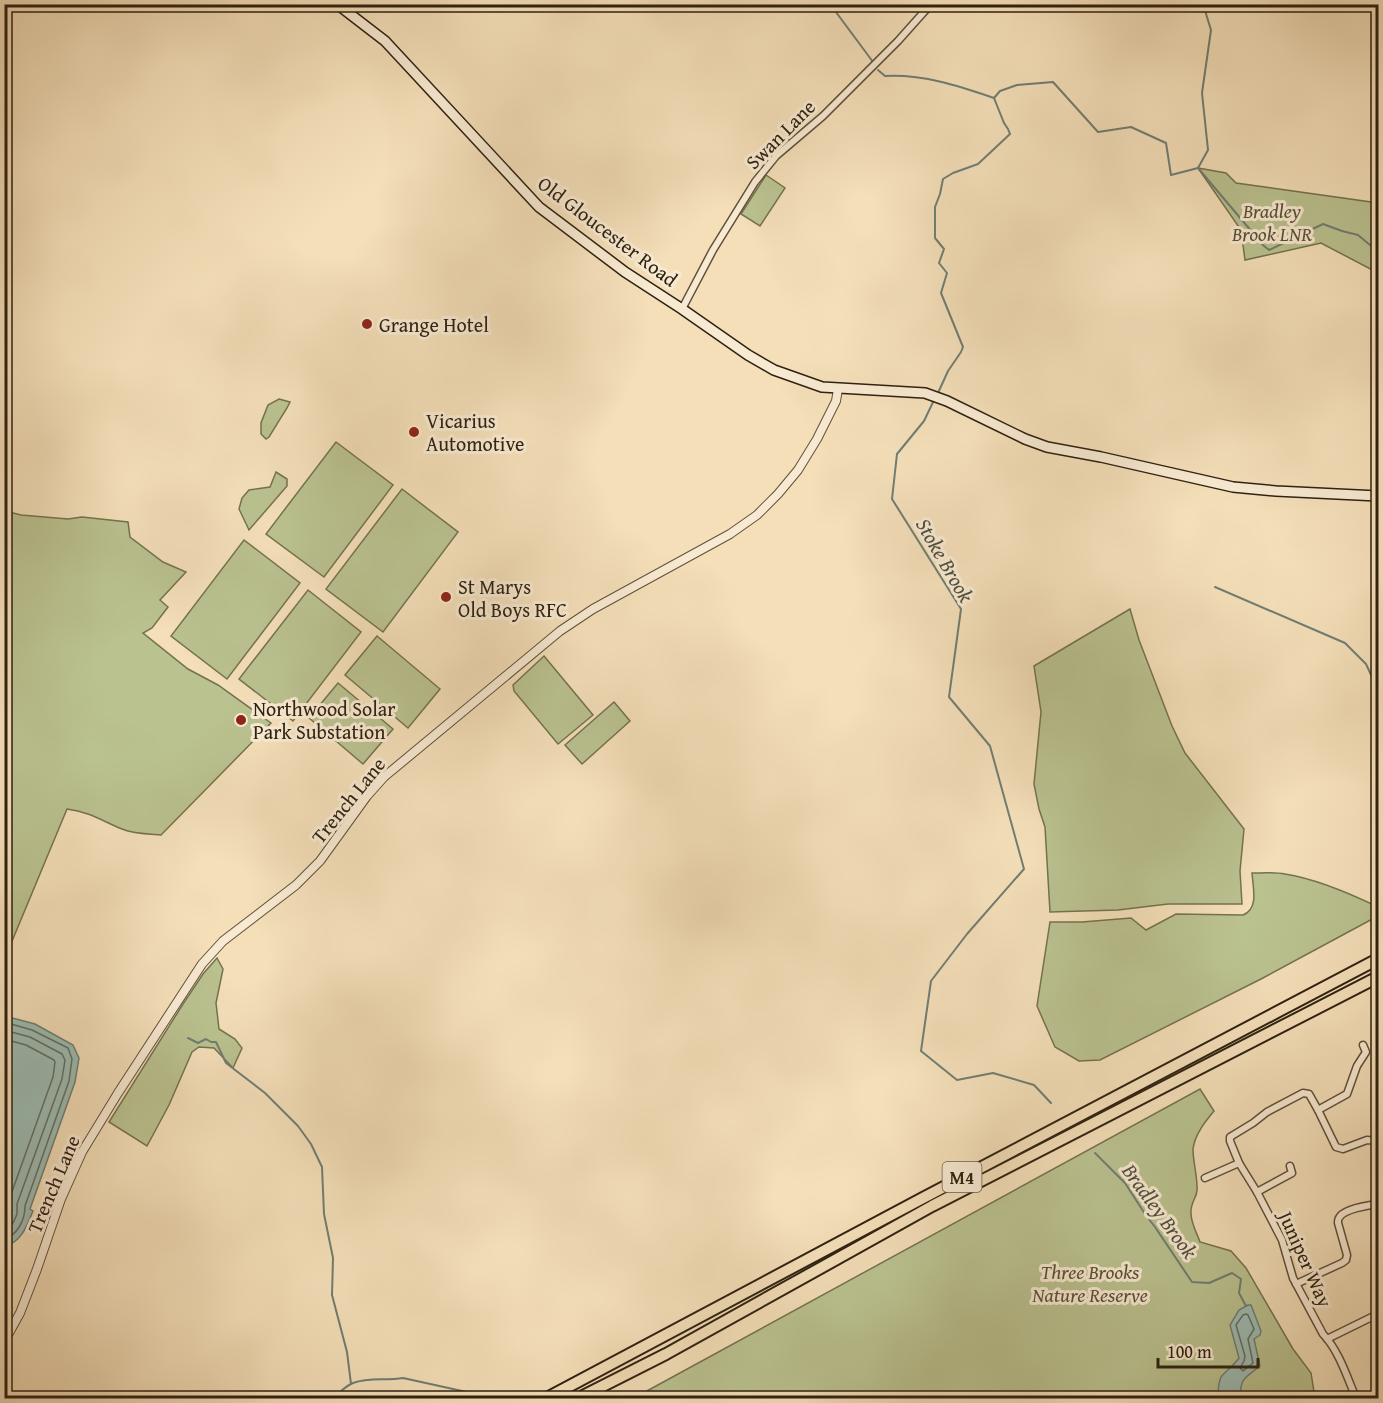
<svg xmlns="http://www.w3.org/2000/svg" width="1383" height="1403" viewBox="0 0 1383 1403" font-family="'Gentium Book Plus',serif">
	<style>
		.green { fill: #bac290; stroke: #747250; stroke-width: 1.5 }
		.water { fill: #9cbcb4; stroke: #707e73; stroke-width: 1.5 }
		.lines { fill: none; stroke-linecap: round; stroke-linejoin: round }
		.shore { stroke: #656e62; stroke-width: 1.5 }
		.stream { stroke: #707e73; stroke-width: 2 }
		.minor-casing { stroke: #60503b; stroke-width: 9 }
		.tertiary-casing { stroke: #60503b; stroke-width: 10 }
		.secondary-casing { stroke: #2e2111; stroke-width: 12 }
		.motorway-casing { stroke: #2e2111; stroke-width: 14 }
		.minor { stroke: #f8ead2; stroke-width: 6 }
		.tertiary { stroke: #f8ead2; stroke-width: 8 }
		.secondary { stroke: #f8ead2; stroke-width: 9 }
		.motorway { stroke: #f4dfb9; stroke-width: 10 }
		.poi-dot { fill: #8f2418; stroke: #f8ead2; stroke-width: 2 }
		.labels { text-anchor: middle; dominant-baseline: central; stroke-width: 6; stroke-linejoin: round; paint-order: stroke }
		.shield { fill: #f8ead2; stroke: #6b5d4b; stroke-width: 1.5 }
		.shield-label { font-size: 18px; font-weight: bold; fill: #2e2111 }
		.street-label { font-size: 20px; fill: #2e2111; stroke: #f8ead2 }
		.park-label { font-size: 20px; font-style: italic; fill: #585137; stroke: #f8ead2 }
		.poi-label { font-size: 20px; fill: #2e2111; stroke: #f8ead2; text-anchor: start }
		.water-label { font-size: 21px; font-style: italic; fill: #4f5042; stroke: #f8ead2 }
	</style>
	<rect width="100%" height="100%" fill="#f4dfb9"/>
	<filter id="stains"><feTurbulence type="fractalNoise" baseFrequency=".00333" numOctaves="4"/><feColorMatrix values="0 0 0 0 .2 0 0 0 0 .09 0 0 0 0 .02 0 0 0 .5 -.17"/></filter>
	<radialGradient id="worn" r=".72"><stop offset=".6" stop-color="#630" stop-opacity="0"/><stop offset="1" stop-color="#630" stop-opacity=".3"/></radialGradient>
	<g class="green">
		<path d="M 1198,168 L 1226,173 L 1236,183 L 1378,203 L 1378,273 L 1321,243 L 1245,260 L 1241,230 Z"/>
		<path d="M 766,175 L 785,188 L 760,226 L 741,214 Z"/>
		<path d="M 279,399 L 290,402 L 287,408 L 269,437 L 266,439 L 261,434 L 261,423 L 268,405 Z"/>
		<path d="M 336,442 L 393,485 L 324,577 L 266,534 Z"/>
		<path d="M 276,472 L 287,479 L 287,486 L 249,530 L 239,509 L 242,498 L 249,490 L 270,487 Z"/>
		<path d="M 402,489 L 458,532 L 383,632 L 326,589 Z"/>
		<path d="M 5,511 L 21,515 L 68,519 L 82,517 L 128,522 L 130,537 L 163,562 L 186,572 L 160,600 L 168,607 L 152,628 L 143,633 L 188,669 L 218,685 L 271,723 L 161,835 C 148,834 134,834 122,829 C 102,821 90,812 67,809 L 5,958 Z"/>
		<path d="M 244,540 L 300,583 L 227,679 L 171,636 Z"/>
		<path d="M 308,590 L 361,632 L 293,721 L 239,679 Z"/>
		<path d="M 1130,609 L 1139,640 L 1172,726 L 1185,753 L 1244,829 L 1240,871 L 1242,904 L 1168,904 L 1118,910 L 1050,912 L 1045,827 L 1039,809 L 1034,784 L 1041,712 L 1034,666 Z"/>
		<path d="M 377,636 L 440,689 L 408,728 L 345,675 Z"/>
		<path d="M 544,656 L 593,715 L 558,744 L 514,691 L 513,685 Z"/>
		<path d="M 338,683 L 393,729 L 363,764 L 309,718 Z"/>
		<path d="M 614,702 L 630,721 L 582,764 L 565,745 Z"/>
		<path d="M 1252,873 C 1263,873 1275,872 1285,874 C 1317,879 1349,893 1378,907 L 1378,916 L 1261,979 L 1100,1060 L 1079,1061 L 1055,1047 L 1037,1006 L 1050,922 L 1082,922 L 1131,918 L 1146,930 L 1176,914 L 1243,915 C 1259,909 1253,888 1252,873 Z"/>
		<path d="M 217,958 L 223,969 L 216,1003 L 219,1029 L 235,1039 L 242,1048 L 233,1068 L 214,1048 L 199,1047 L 192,1052 L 169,1105 L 147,1146 L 109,1122 L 183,1004 L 203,974 Z"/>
		<path d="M 1200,1089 L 1214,1111 C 1205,1122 1195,1134 1193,1149 C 1193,1162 1197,1174 1197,1187 C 1198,1195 1194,1198 1192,1205 C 1188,1217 1196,1231 1200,1242 L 1231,1251 L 1246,1268 L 1293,1349 L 1311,1373 L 1315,1398 L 634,1398 Z"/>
	</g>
	<g class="water">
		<path d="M 5,1016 L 35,1024 L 73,1045 L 79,1058 L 75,1082 L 30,1209 L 33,1211 C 27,1225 22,1242 5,1246 Z"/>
		<path d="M 1248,1305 L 1251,1305 L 1261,1331 L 1260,1335 L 1254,1339 L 1260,1366 C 1248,1376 1239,1378 1241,1396 L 1250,1397 L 1250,1398 L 1218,1398 C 1218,1392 1218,1383 1221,1377 C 1225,1372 1234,1365 1239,1358 L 1230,1325 L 1239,1310 Z"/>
	</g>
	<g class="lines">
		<g class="shore">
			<path d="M 4,1022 L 32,1030 L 68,1048 L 72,1059 L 69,1081 L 25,1206 C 25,1220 18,1234 4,1240"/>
			<path d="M 4,1030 L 30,1037 L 62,1054 L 65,1060 L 62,1079 L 17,1204 L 17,1214 L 14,1221 L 9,1229 L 4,1232"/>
			<path d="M 4,1039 L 26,1045 L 54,1060 L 55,1062 L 53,1077 L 9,1200 L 8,1213 L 4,1219"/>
			<path d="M 1246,1314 L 1248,1315 L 1254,1329 L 1248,1339 L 1253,1363 L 1243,1371 L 1240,1368 L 1244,1361 L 1245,1356 L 1236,1325 L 1243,1315 Z"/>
		</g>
		<g class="stream">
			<path d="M 830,4 L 873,62"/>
			<path d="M 878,70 L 885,76 C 923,74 959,86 994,98"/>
			<path d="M 994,98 L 1000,91 L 1017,85 L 1053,82 L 1098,132 L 1131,127 L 1166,143 L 1171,175 L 1198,168 L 1263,245 L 1269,250 L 1323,224 L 1342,231 L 1358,235 L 1370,245 L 1378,244"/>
			<path d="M 1198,168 L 1208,150 L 1202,93 L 1211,30 L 1203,4"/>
			<path d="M 938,393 L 948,371 L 961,352 L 963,347 L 941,293 L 947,273 L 939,263 L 944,249 L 935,238 L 935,207 L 940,194 L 943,179 L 953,173 L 978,164 L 1010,134 L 1008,129 L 1004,123 L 994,98"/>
			<path d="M 935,398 L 924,421 L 897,454 L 892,499 L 961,609 L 949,697 L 990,746 L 1024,869 L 967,934 L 931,981 L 921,1051 L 957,1080 L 993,1073 L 1034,1085 L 1051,1103"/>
			<path d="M 1215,587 L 1345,643 L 1366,664 L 1378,690"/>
			<path d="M 188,1038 L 198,1043 L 206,1039 L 211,1042 L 216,1042 L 226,1063 L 265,1093 L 298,1126 L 311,1144 L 322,1167 L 324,1214 L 333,1258 L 332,1295 L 347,1352 L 351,1384"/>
			<path d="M 1095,1153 L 1125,1183 L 1145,1214 L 1155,1227 L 1192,1282 L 1209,1283 L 1232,1273 L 1241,1279 L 1239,1293 L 1246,1306"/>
			<path d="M 332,1398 C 339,1394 345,1386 353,1383 C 369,1377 386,1381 403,1378 L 494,1398"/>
		</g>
		<defs>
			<g id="minor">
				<path d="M 682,309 L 713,250 L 755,182 L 776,156 L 823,116 L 898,41 L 931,4"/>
				<path d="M 1318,1110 L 1347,1094 L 1357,1066 L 1366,1052 L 1363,1045"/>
				<path d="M 1205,1178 L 1239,1163"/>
				<path d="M 1257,1192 L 1292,1173 L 1290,1166"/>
				<path d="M 1296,1284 L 1342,1263 L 1346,1260 L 1347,1255 L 1338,1223 C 1338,1221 1338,1219 1339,1218 C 1343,1209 1370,1205 1378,1204"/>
				<path d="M 1327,1339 L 1378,1314"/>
				<path d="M 1356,1398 C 1347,1377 1339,1351 1323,1334 L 1293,1278 L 1282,1240 L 1257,1192 L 1239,1163 L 1230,1141 L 1230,1137 L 1253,1123 L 1267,1112 L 1303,1093 L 1309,1094 L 1318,1110 L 1336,1147 L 1343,1149 L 1367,1140 L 1378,1141"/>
			</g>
			<path id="tertiary" d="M 4,1342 L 20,1313 L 37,1269 L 61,1199 L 82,1152 L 118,1093 L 202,964 L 223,941 L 296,885 L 320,861 L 367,796 L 384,777 L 560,631 L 593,609 L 730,534 L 757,515 L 778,494 L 798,470 L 817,439 L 836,401 L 838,389"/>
			<path id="secondary" d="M 337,4 L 385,41 L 539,207 L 625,272 L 682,309 L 748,355 L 774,370 L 822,387 L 925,393 L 947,401 L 1025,439 L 1047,447 L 1101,457 L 1233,487 L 1276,491 L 1378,496"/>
			<g id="motorway">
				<path d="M 547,1398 L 923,1198 L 1378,959"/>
				<path d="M 579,1398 L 666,1354 L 932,1206 L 1378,977"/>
			</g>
		</defs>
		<use href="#minor" class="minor-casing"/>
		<use href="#tertiary" class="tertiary-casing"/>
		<use href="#secondary" class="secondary-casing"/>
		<use href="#motorway" class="motorway-casing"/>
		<use href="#minor" class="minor"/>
		<use href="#tertiary" class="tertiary"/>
		<use href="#secondary" class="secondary"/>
		<use href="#motorway" class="motorway"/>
	</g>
	<g class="poi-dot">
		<circle cx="367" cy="324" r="6"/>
		<circle cx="414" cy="432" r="6"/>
		<circle cx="446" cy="597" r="6"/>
		<circle cx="241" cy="720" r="6"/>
	</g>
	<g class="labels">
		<rect class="shield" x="942.5" y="1162" width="39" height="30" rx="4.5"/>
		<g class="shield-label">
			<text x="962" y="1177">M4</text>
		</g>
		<g class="street-label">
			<text transform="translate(780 134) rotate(-45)">Swan Lane</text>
			<text transform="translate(608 231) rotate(37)">Old Gloucester Road</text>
			<text transform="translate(348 800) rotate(-51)">Trench Lane</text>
			<text transform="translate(53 1184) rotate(-67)">Trench Lane</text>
			<text transform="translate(1306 1259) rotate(66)">Juniper Way</text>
		</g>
		<g class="park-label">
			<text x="1272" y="210">Bradley<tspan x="1272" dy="23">Brook LNR</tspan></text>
			<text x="1090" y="1271">Three Brooks<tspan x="1090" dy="23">Nature Reserve</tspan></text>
		</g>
		<g class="poi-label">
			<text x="379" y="324">Grange Hotel</text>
			<text x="426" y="420">Vicarius<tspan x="426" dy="23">Automotive</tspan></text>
			<text x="458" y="586">St Marys<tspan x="458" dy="23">Old Boys RFC</tspan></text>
			<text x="253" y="708">Northwood Solar<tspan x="253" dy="23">Park Substation</tspan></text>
		</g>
		<g class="water-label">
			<text transform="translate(945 560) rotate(60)">Stoke Brook</text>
			<text transform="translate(1160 1211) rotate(54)">Bradley Brook</text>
		</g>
	</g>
	<rect width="1383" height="1403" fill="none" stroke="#f4dfb9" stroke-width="24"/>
	<rect x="6" y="6" width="1371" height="1391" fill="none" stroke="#2e2111" stroke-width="3"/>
	<rect x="12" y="12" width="1359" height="1379" fill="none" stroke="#2e2111" stroke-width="1.5"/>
	<path d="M1158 1358v9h100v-9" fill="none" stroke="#2e2111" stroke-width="3"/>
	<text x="1167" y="1358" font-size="18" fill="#2e2111" stroke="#f8ead2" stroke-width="4.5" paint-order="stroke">100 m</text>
	<rect width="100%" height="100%" filter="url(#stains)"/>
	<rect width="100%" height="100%" fill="url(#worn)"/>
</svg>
